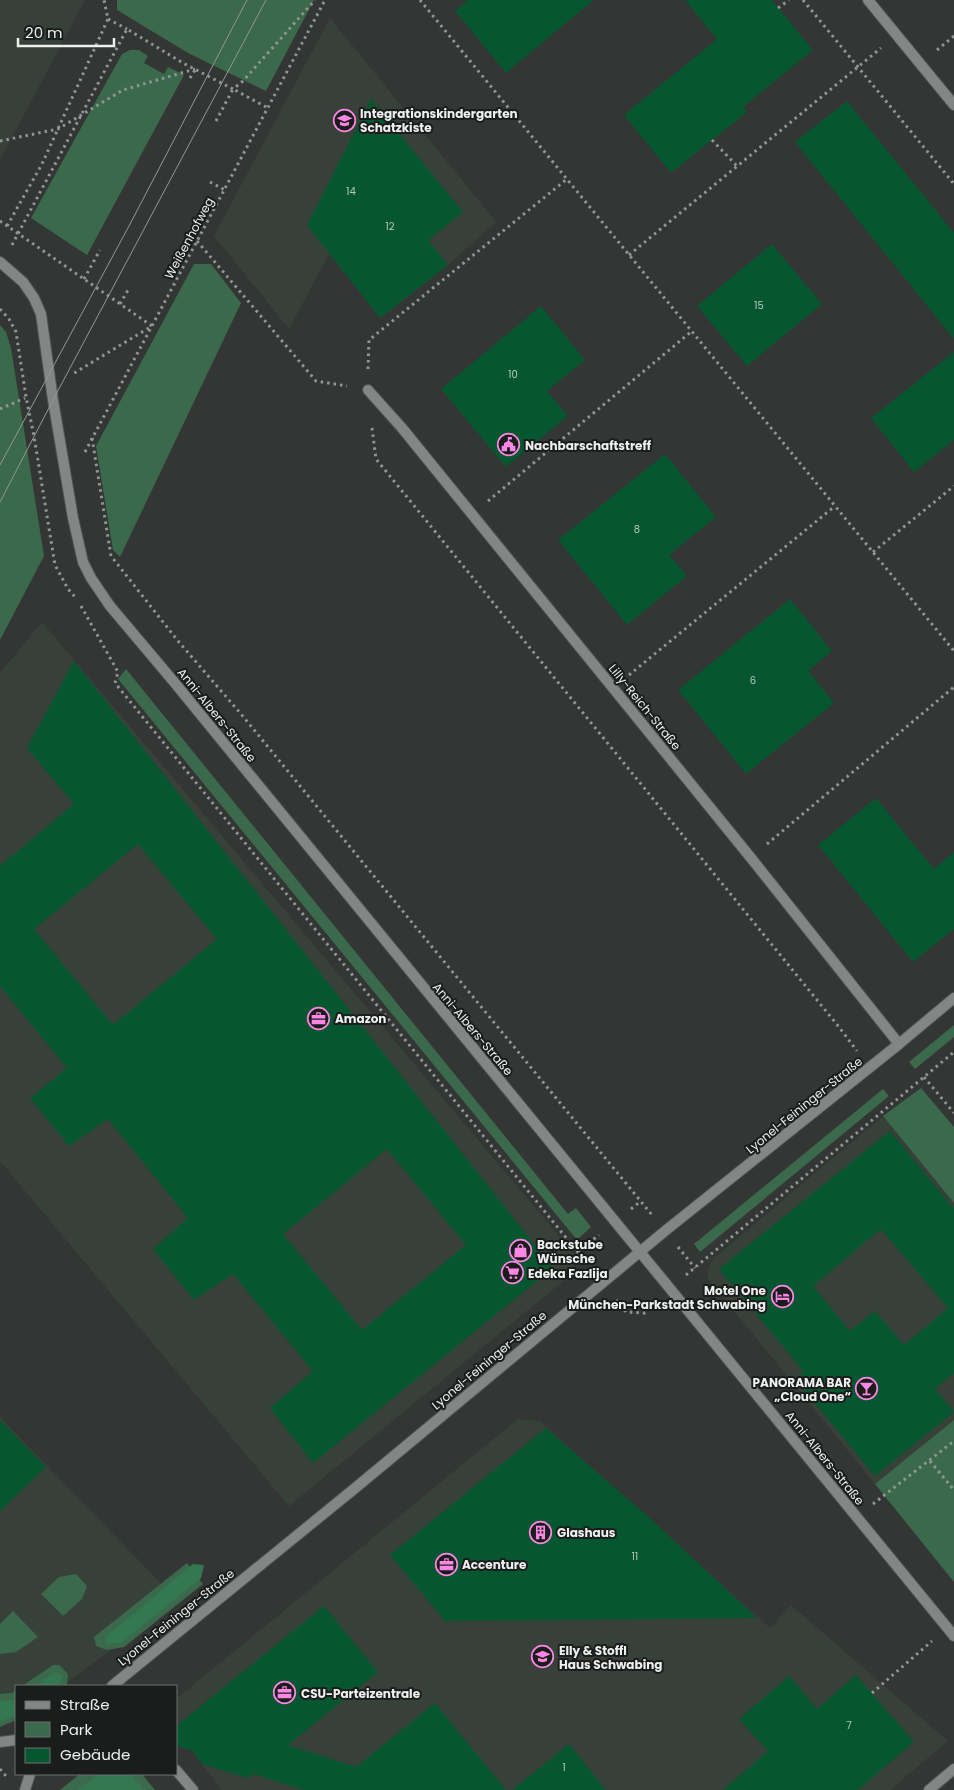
<svg xmlns="http://www.w3.org/2000/svg" width="954" height="1790" viewBox="0 0 954 1790" font-family="Poppins,sans-serif">
	<style>
		.built { fill: #37413a }
		.green { fill: #3b694c }
		.forest { fill: #337850 }
		.building { fill: #065630; fill-rule: evenodd }
		.lines { fill: none; stroke-linecap: round; stroke-linejoin: round }
		.minor-casing { stroke: #515452; stroke-width: 12 }
		.path { stroke: #939594; stroke-width: 3; stroke-dasharray: 2.5 4; stroke-linecap: butt }
		.minor { stroke: #848685; stroke-width: 10 }
		.tram { stroke: #949795; stroke-width: 1 }
		.labels { text-anchor: middle; dominant-baseline: central; stroke-width: 4; stroke-linejoin: round; paint-order: stroke }
		.number-label { font-size: 10px; fill: #b4cabf }
		.poi-label { font-size: 12px; font-weight: bold; fill: #eef0ef; stroke: #1b1d1c; text-anchor: start }
		.street-label { font-size: 12px; fill: #eef0ef; stroke: #1b1d1c }
	</style>
	<rect width="100%" height="100%" fill="#333634"/>
	<g class="built">
		<path d="M 0,0 L 85,0 L 0,160 Z"/>
		<path d="M 330,18 L 496,222 L 448,265 L 381,318 L 329,254 L 289,329 L 214,236 Z"/>
		<path d="M 42,622 L 575,1255 L 572,1274 L 289,1506 L 0,1161 L 0,673 Z"/>
		<path d="M 883,1116 L 954,1203 L 954,1420 L 875,1484 L 708,1279 L 708,1268 L 713,1259 Z"/>
		<path d="M 0,1417 L 178,1601 L 62,1686 L 16,1686 L 16,1720 L 0,1726 Z"/>
		<path d="M 518,1419 L 540,1421 L 770,1628 L 791,1605 L 948,1741 L 890,1790 L 222,1790 L 176,1731 L 176,1699 Z"/>
	</g>
	<g class="green">
		<path d="M 117,0 L 314,0 L 266,91 L 188,53 L 117,10 Z"/>
		<path d="M 130,50 L 139,50 L 148,56 L 144,63 L 164,74 L 168,67 L 184,75 L 87,255 L 31,218 L 122,54 Z"/>
		<path d="M 194,264 L 211,264 L 241,303 L 120,557 L 113,550 L 96,446 Z"/>
		<path d="M 0,325 L 6,332 L 11,348 L 44,556 L 0,640 Z"/>
		<path d="M 126,669 L 568,1214 L 576,1208 L 591,1227 L 577,1240 L 118,679 Z"/>
		<path d="M 954,1025 L 954,1037 L 915,1069 L 909,1062 Z"/>
		<path d="M 921,1088 L 954,1127 L 954,1203 L 883,1116 Z"/>
		<path d="M 883,1089 L 889,1096 L 700,1252 L 694,1244 Z"/>
		<path d="M 954,1420 L 954,1582 L 875,1484 Z"/>
		<path d="M 187,1563 L 203,1584 L 124,1647 L 107,1650 L 96,1646 L 94,1637 Z"/>
		<path d="M 76,1574 L 87,1586 L 82,1599 L 63,1616 L 41,1594 L 59,1577 Z"/>
		<path d="M 13,1611 L 38,1637 L 16,1652 L 0,1654 L 0,1624 Z"/>
		<path d="M 53,1665 L 59,1665 L 68,1674 L 67,1686 L 22,1686 Z"/>
		<path d="M 16,1690 L 16,1720 L 0,1727 L 0,1694 L 12,1693 Z"/>
		<path d="M 80,1774 L 142,1774 L 155,1790 L 60,1790 Z"/>
	</g>
	<g class="forest">
		<path d="M 193,1564 L 204,1565 L 201,1578 L 121,1643 L 107,1644 L 106,1637 Z"/>
		<path d="M 55,1672 L 61,1675 L 62,1682 L 56,1686 L 35,1686 Z"/>
		<path d="M 16,1700 L 16,1716 L 0,1721 L 0,1701 Z"/>
		<path d="M 98,1774 L 130,1774 L 144,1790 L 78,1790 Z"/>
	</g>
	<g class="building">
		<path d="M 468,0 L 594,0 L 506,73 L 455,11 Z"/>
		<path d="M 685,0 L 772,0 L 813,50 L 743,107 L 747,112 L 671,173 L 624,115 L 717,39 Z"/>
		<path d="M 371,99 L 463,212 L 428,240 L 448,265 L 380,318 L 307,225 Z"/>
		<path d="M 847,101 L 954,233 L 954,339 L 795,142 Z"/>
		<path d="M 772,244 L 822,304 L 747,366 L 697,306 Z"/>
		<path d="M 541,306 L 585,360 L 547,391 L 568,416 L 506,467 L 441,389 Z"/>
		<path d="M 954,352 L 954,440 L 914,472 L 871,418 Z"/>
		<path d="M 665,454 L 716,517 L 669,555 L 687,576 L 627,625 L 558,540 Z"/>
		<path d="M 790,599 L 832,651 L 808,671 L 834,703 L 746,774 L 678,690 Z"/>
		<path d="M 74,661 L 553,1268 L 313,1463 L 270,1408 L 313,1371 L 233,1274 L 194,1300 L 153,1249 L 188,1218 L 108,1119 L 69,1146 L 30,1098 L 67,1068 L 0,986 L 0,866 L 74,804 L 27,748 ZM 138,844 L 217,939 L 113,1025 L 34,929 ZM 387,1149 L 466,1245 L 362,1330 L 283,1234 Z"/>
		<path d="M 876,798 L 934,869 L 954,852 L 954,929 L 913,962 L 818,845 Z"/>
		<path d="M 890,1131 L 954,1209 L 954,1373 L 935,1389 L 954,1412 L 875,1476 L 795,1379 L 804,1372 L 719,1269 ZM 881,1229 L 948,1308 L 904,1345 L 875,1311 L 850,1331 L 813,1286 Z"/>
		<path d="M 0,1420 L 46,1467 L 0,1511 Z"/>
		<path d="M 546,1428 L 652,1520 L 757,1618 L 445,1621 L 390,1555 Z"/>
		<path d="M 324,1606 L 378,1672 L 288,1745 L 356,1767 L 435,1703 L 506,1790 L 304,1790 L 253,1774 L 247,1778 L 202,1764 L 193,1751 L 176,1746 L 176,1726 Z"/>
		<path d="M 856,1675 L 914,1742 L 858,1790 L 723,1790 L 768,1751 L 739,1719 L 789,1676 L 817,1709 Z"/>
		<path d="M 569,1744 L 606,1790 L 512,1790 Z"/>
	</g>
	<g class="lines">
		<defs>
			<g id="minor">
				<path d="M 868,0 L 954,105"/>
				<path d="M 0,262 L 23,282 L 34,298 L 41,314 L 53,400 L 73,518 L 83,562 L 91,578 L 110,606 L 174,682 L 954,1636"/>
				<path d="M 368,390 L 402,428 L 751,858 L 899,1044"/>
				<path d="M 112,1686 L 354,1489 L 665,1231 L 899,1044 L 954,998"/>
				<path d="M 0,1742 L 16,1740"/>
				<path d="M 176,1770 L 193,1790"/>
				<path d="M 25,1790 L 30,1774"/>
				<path d="M 929,1790 L 954,1769"/>
			</g>
		</defs>
		<use href="#minor" class="minor-casing"/>
		<g class="path">
			<path d="M 420,0 L 954,651"/>
			<path d="M 803,0 L 954,184"/>
			<path d="M 778,8 L 789,0"/>
			<path d="M 108,19 L 127,29"/>
			<path d="M 937,50 L 954,36"/>
			<path d="M 190,78 L 195,70"/>
			<path d="M 216,121 L 233,89 L 268,108"/>
			<path d="M 712,140 L 737,166"/>
			<path d="M 0,141 L 58,129 L 123,90 L 195,69"/>
			<path d="M 210,182 L 225,190"/>
			<path d="M 0,221 L 152,326 L 71,375"/>
			<path d="M 7,226 L 42,164 L 108,19 L 104,0"/>
			<path d="M 197,241 L 316,381 L 347,386"/>
			<path d="M 12,245 L 127,29 L 183,63 L 233,89 L 243,81 L 315,0"/>
			<path d="M 629,255 L 881,48"/>
			<path d="M 84,279 L 100,250"/>
			<path d="M 120,304 L 128,290"/>
			<path d="M 0,309 L 9,319 L 16,332 L 26,397 L 34,436 L 55,565 L 68,589 L 75,597"/>
			<path d="M 368,369 L 369,340 L 567,179"/>
			<path d="M 0,409 L 25,398"/>
			<path d="M 372,428 L 376,459 L 839,1027 L 857,1051"/>
			<path d="M 92,438 L 111,556 L 178,641 L 241,714 L 652,1215"/>
			<path d="M 85,452 L 325,0"/>
			<path d="M 488,501 L 692,331"/>
			<path d="M 873,552 L 954,486"/>
			<path d="M 81,606 L 118,672 L 115,683 L 589,1266"/>
			<path d="M 629,675 L 835,506"/>
			<path d="M 767,844 L 954,687"/>
			<path d="M 924,1077 L 954,1113"/>
			<path d="M 631,1209 L 641,1201"/>
			<path d="M 678,1247 L 695,1268"/>
			<path d="M 578,1251 L 599,1235"/>
			<path d="M 686,1275 L 954,1052"/>
			<path d="M 616,1300 L 626,1312 L 645,1313 L 656,1303"/>
			<path d="M 930,1461 L 954,1490"/>
			<path d="M 873,1504 L 954,1441"/>
			<path d="M 872,1693 L 932,1641"/>
			<path d="M 0,1769 L 6,1776"/>
		</g>
		<use href="#minor" class="minor"/>
		<g class="tram">
			<path d="M 0,465 L 129,226 L 247,0"/>
			<path d="M 0,502 L 53,400 L 266,0"/>
		</g>
	</g>
	<defs>
		<symbol id="school-ring" viewBox="-11 -11 22 22"><circle r="9.5" fill="#1b1d1c" stroke="#fc86e4" stroke-width="1.5"/><path d="M0-5L7-2L0 1L-7-2ZM-4 1L0 2.5L4 1V4Q0 6-4 4Z" fill="#fc86e4"/></symbol>
		<symbol id="civic-ring" viewBox="-11 -11 22 22"><circle r="9.5" fill="#1b1d1c" stroke="#fc86e4" stroke-width="1.5"/><path d="M-.6-6.5H3V-4.5H.6V-3L4-1V1h2V6H-6V1h2V-1L-.6-3ZM-1.2 2.5V6h2.4V2.5Z" fill="#fc86e4"/></symbol>
		<symbol id="office-ring" viewBox="-11 -11 22 22"><circle r="9.5" fill="#1b1d1c" stroke="#fc86e4" stroke-width="1.5"/><path d="M-6-3h4V-5.5h4V-3h4V5H-6ZM-1-4.5V-3h2v-1.5ZM-6 0V1H6V0Z" fill="#fc86e4"/></symbol>
		<symbol id="shop-ring" viewBox="-11 -11 22 22"><circle r="9.5" fill="#1b1d1c" stroke="#fc86e4" stroke-width="1.5"/><path d="M-5-2.5h2.3a2.7 3.5 0 0 1 5.4 0H5L5.5 6h-11ZM-1.5-2.5h3a1.5 2.3 0 0 0-3 0Z" fill="#fc86e4"/></symbol>
		<symbol id="supermarket-ring" viewBox="-11 -11 22 22"><circle r="9.5" fill="#1b1d1c" stroke="#fc86e4" stroke-width="1.5"/><path d="M-6-5.5h2.5l.6 2H6L4.5 2H-2.5L-4.4-4H-6ZM-1.5 3.2a1.3 1.3 0 1 0 .1 0ZM3 3.2a1.3 1.3 0 1 0 .1 0Z" fill="#fc86e4"/></symbol>
		<symbol id="hotel-ring" viewBox="-11 -11 22 22"><circle r="9.5" fill="#1b1d1c" stroke="#fc86e4" stroke-width="1.5"/><path d="M-6-4.5h1.5V1H6V5H4.5V3h-9V5H-6ZM-4 0a1.8 1.8 0 1 1 3.6 0ZM.5 0V-2.5h3Q6-2.5 6 0Z" fill="#fc86e4"/></symbol>
		<symbol id="bar-ring" viewBox="-11 -11 22 22"><circle r="9.5" fill="#1b1d1c" stroke="#fc86e4" stroke-width="1.5"/><path d="M-6-5H6L.8 .8V4.5H3.5V6h-7V4.5H-.8V.8Z" fill="#fc86e4"/></symbol>
		<symbol id="building-ring" viewBox="-11 -11 22 22"><circle r="9.5" fill="#1b1d1c" stroke="#fc86e4" stroke-width="1.5"/><path d="M-4-6H4V6H1V3H-1V6H-4ZM-2.5-4.3h1.7v1.8h-1.7ZM.8-4.3h1.7v1.8H.8ZM-2.5-1h1.7V.8h-1.7ZM.8-1h1.7V.8H.8Z" fill="#fc86e4"/></symbol>
	</defs>
	<g fill-rule="evenodd">
		<use href="#school-ring" x="332" y="108" width="25" height="25"/>
		<use href="#civic-ring" x="496" y="432" width="25" height="25"/>
		<use href="#office-ring" x="306" y="1006" width="25" height="25"/>
		<use href="#shop-ring" x="508" y="1238" width="25" height="25"/>
		<use href="#supermarket-ring" x="500" y="1260" width="25" height="25"/>
		<use href="#hotel-ring" x="770" y="1284" width="25" height="25"/>
		<use href="#bar-ring" x="854" y="1376" width="25" height="25"/>
		<use href="#building-ring" x="528" y="1520" width="25" height="25"/>
		<use href="#office-ring" x="434" y="1552" width="25" height="25"/>
		<use href="#school-ring" x="530" y="1644" width="25" height="25"/>
		<use href="#office-ring" x="272" y="1680" width="25" height="25"/>
	</g>
	<g class="labels">
		<g class="number-label">
			<text x="351" y="191">14</text>
			<text x="390" y="226">12</text>
			<text x="759" y="305">15</text>
			<text x="513" y="374">10</text>
			<text x="637" y="529">8</text>
			<text x="753" y="680">6</text>
			<text x="635" y="1556">11</text>
			<text x="849" y="1725">7</text>
			<text x="564" y="1767">1</text>
		</g>
		<g class="poi-label">
			<text x="360" y="113">Integrationskindergarten<tspan x="360" dy="14">Schatzkiste</tspan></text>
			<text x="525" y="445">Nachbarschaftstreff</text>
			<text x="335" y="1018">Amazon</text>
			<text x="537" y="1244">Backstube<tspan x="537" dy="14">Wünsche</tspan></text>
			<text x="528" y="1273">Edeka Fazlija</text>
			<text x="766" y="1290" text-anchor="end">Motel One<tspan x="766" dy="14">München-Parkstadt Schwabing</tspan></text>
			<text x="851" y="1382" text-anchor="end">PANORAMA BAR<tspan x="851" dy="14">„Cloud One“</tspan></text>
			<text x="557" y="1532">Glashaus</text>
			<text x="462" y="1564">Accenture</text>
			<text x="559" y="1650">Elly &amp; Stoffl<tspan x="559" dy="14">Haus Schwabing</tspan></text>
			<text x="301" y="1693">CSU-Parteizentrale</text>
		</g>
		<g class="street-label">
			<text transform="translate(189 238) rotate(-62)">Weißenhofweg</text>
			<text transform="translate(645 707) rotate(51)">Lilly-Reich-Straße</text>
			<text transform="translate(217 715) rotate(51)">Anni-Albers-Straße</text>
			<text transform="translate(473 1029) rotate(50)">Anni-Albers-Straße</text>
			<text transform="translate(804 1105) rotate(-39)">Lyonel-Feininger-Straße</text>
			<text transform="translate(489 1360) rotate(-40)">Lyonel-Feininger-Straße</text>
			<text transform="translate(825 1458) rotate(51)">Anni-Albers-Straße</text>
			<text transform="translate(176 1617) rotate(-39)">Lyonel-Feininger-Straße</text>
		</g>
	</g>
	<rect x="15" y="1685" width="162" height="90" fill="#1b1d1c" stroke="#6f7170"/>
	<rect x="25" y="1701" width="25" height="8" fill="#848685" stroke="#6f7170"/>
	<text x="60" y="1710" font-size="15" fill="#eef0ef">Straße</text>
	<rect x="25" y="1722" width="25" height="15" fill="#3b694c" stroke="#6f7170"/>
	<text x="60" y="1735" font-size="15" fill="#eef0ef">Park</text>
	<rect x="25" y="1748" width="25" height="15" fill="#065630" stroke="#6f7170"/>
	<text x="60" y="1760" font-size="15" fill="#eef0ef">Gebäude</text>
	<path d="M18 38v8h96v-8" fill="none" stroke="#eef0ef" stroke-width="2.5"/>
	<text x="25" y="38" font-size="15" fill="#eef0ef" stroke="#1b1d1c" stroke-width="4" paint-order="stroke">20 m</text>
</svg>
